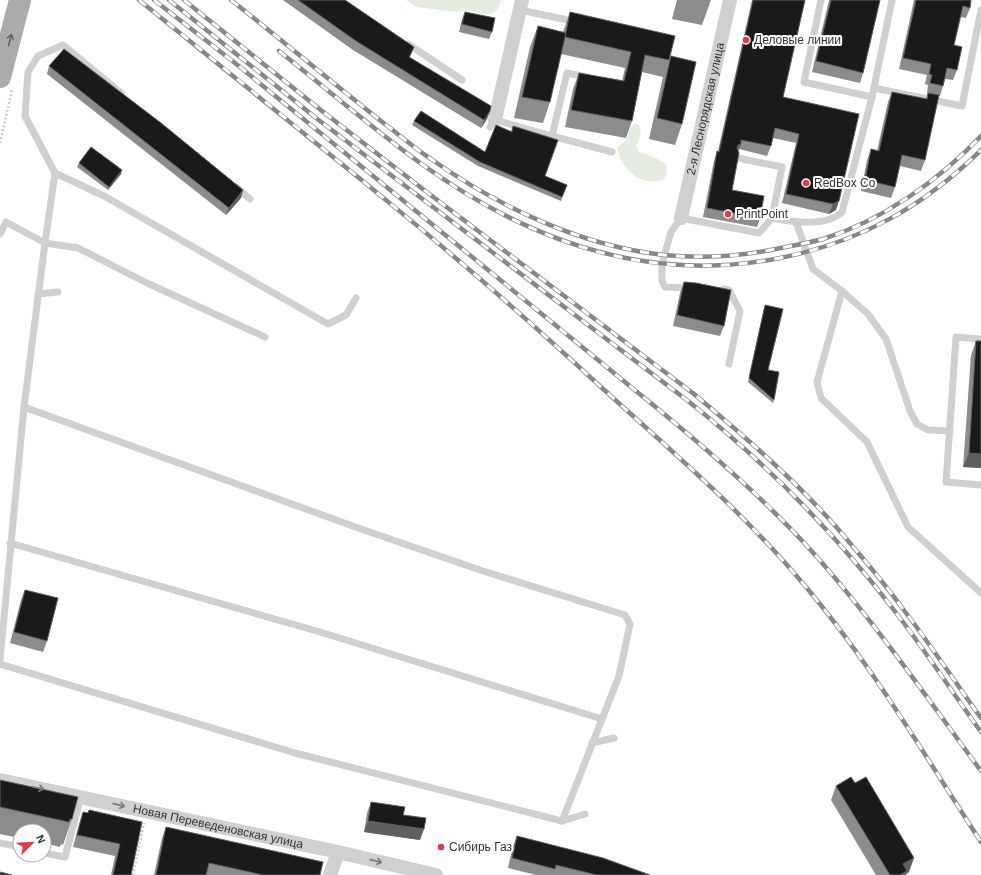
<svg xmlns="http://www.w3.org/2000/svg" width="981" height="875" viewBox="0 0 981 875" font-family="Helvetica,sans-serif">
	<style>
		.green { fill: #e6ecdf }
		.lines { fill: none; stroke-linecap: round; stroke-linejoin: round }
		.path { stroke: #cdcdcd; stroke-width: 2.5; stroke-dasharray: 2 2; stroke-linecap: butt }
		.service { stroke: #d0d0d0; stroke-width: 7 }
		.minor { stroke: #d0d0d0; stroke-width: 14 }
		.primary { stroke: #ababab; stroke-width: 22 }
		.rail-casing { stroke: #888; stroke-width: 4.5 }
		.rail { stroke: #fff; stroke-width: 3; stroke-dasharray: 9; stroke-linecap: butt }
		.wall { fill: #8c8c8c }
		.shaded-wall { fill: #5f5f5f }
		.building { fill: #1a1a1a; stroke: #5f5f5f }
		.oneway { stroke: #636363 }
		.oneway2 { stroke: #7a7a7a }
		.poi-dot { fill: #e63946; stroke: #fff; stroke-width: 1.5 }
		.labels { text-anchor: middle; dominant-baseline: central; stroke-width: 4; stroke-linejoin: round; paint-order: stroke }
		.poi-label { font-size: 12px; fill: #333; stroke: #fff; text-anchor: start }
		.street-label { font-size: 12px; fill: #333; stroke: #fff }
	</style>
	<rect width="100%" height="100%" fill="#fff"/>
	<g class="green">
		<path d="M 406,0 L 501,0 C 494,27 474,6 457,12 L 416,7 Z"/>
		<path d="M 636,124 L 639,125 C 643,133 639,139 636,146 L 639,152 C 649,154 657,159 666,164 L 667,172 L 665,179 C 642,188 622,171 617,148 C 619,145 624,143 626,140 C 631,134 627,126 636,124 Z"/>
	</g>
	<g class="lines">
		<g class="path">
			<path d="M 0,143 L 12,90"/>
			<path d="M 133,875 L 144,823"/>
		</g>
		<g class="service">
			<path d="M 821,0 L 804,82 L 872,97 L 892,0"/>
			<path d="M 520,10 L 577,22"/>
			<path d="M 408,44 L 462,80"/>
			<path d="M 874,88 L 962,106 L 981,10"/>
			<path d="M 121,93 L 63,45 L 38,56 L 28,72 L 25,116 L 55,173 L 45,243 L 78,248 L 149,284 L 265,337"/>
			<path d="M 490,127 L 495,120 L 552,136 L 567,73 L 587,77"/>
			<path d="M 552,136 L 612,152"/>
			<path d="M 738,158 L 782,167 L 772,218"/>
			<path d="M 55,173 L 104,196 L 328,324 L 346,315 L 356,298"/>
			<path d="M 236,187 L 250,199"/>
			<path d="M 796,222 L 813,269 L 842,291 L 817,382 L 821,398 L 867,442 L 908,527 L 981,593"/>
			<path d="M 0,234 L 6,222 L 45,243 L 24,407 L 0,660"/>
			<path d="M 691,288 L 665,287 L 662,281 L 662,264 L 671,232 L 681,218 L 759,233 L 772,218 C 792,222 827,227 842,212 L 872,97"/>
			<path d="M 724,289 L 729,290 L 740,311 L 729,364"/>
			<path d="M 842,291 L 868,314 L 886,339 L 910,411 L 917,424 L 928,430 L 950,431"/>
			<path d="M 38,294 L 58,292"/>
			<path d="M 981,339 L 956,337 L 946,482 L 981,485"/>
			<path d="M 10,543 L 320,632 L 602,719"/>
			<path d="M 0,664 L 295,753 L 562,821 L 619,676 L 630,624 L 625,615 L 483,571 L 361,529 L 24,407"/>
			<path d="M 592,743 L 614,738"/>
			<path d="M 562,821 L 585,814"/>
			<path d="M 0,843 L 20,847"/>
			<path d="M 44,853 L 65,857 L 81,797"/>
		</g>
		<g class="minor">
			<path d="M 495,120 L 522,0"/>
			<path id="s1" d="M 681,218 L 730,0"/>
			<path id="s2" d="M 0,780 L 338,852 L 436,875"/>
			<path d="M 330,875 L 338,852"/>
		</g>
		<path class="primary" d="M 0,77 L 20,0"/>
		<defs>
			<g id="rail">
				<path d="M 139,0 C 214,60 289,121 364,182 C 393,206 423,230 452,255 C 503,298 552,342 601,387 C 669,449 740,509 800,580 C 869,660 923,753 981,842"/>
				<path d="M 154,0 L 235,63 L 658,409 C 714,455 769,503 817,557 C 876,624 928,699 981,771"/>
				<path d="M 169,0 L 316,118 L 688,401 C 766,463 836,534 897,614 C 926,652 953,693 981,732"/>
				<path d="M 184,0 L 322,111 L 428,193 L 694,394 C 744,436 794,479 838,529 C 860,555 883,581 903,609 C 930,644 955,682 981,718"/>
				<path d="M 231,0 C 283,41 334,84 386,125 C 401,136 415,149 431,159 C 499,207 581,246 664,255 C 703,259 743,256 781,248 C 795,245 809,243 823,239 C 883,220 938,181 981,136"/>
				<path d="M 279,51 C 327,89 373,129 423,165 C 530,242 649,284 780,258 C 860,242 923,207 981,150"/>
			</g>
		</defs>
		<use href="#rail" class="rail-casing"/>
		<use href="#rail" class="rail"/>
	</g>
	<g class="wall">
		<path d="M 283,0 L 345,0 L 414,47 L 410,58 L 490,111 L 487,119 L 481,128 L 353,50 Z"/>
		<path d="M 677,0 L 711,0 L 702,25 L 672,19 Z"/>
		<path d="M 752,0 L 805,0 L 783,97 L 836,210 L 829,214 L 782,203 L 796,143 L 773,138 L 771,146 L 767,156 L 739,149 L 738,151 L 732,190 L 760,218 L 757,227 L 703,217 L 714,161 L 717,151 L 718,151 Z"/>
		<path d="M 829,0 L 880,0 L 863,73 L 860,83 L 812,72 Z"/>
		<path d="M 914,0 L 971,0 L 970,8 L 966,18 L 960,17 L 954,45 L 957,70 L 953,80 L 945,79 L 943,86 L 940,96 L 938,96 L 925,160 L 921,171 L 900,166 L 895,187 L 891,198 L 861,191 L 867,160 L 871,149 L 877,151 L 888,102 L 892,92 L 926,99 L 928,94 L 927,94 L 928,85 L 925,84 L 927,75 L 899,69 Z"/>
		<path d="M 465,12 L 492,32 L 489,39 L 459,32 L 462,19 Z"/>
		<path d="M 570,12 L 669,60 L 671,56 L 682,124 L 675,145 L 649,139 L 663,77 L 642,72 L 632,121 L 626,138 L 565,127 L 573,89 L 579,73 L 622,81 L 625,68 L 561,54 L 550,102 L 543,123 L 514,118 L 530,47 L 538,26 L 563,32 Z"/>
		<path d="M 49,66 L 243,190 L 241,198 L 226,215 L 47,74 Z"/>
		<path d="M 414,121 L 485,152 L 511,131 L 513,126 L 545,176 L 567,185 L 561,201 L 478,166 L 412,125 Z"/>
		<path d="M 79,163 L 121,174 L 108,190 L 77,167 Z"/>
		<path d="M 684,282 L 724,326 L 720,336 L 673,326 L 680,293 Z"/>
		<path d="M 765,305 L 768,370 L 774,400 L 773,403 L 748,382 Z"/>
		<path d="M 976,341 L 981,341 L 981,468 L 963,467 L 971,355 Z"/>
		<path d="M 25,590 L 47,641 L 43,652 L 10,643 L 21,600 Z"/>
		<path d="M 0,780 L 72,819 L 63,845 L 61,844 L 60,847 L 44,843 L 44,831 L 20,831 L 20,838 L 0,834 Z"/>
		<path d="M 836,786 L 909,872 L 906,874 L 906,875 L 876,875 L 831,800 Z"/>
		<path d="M 371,802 L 403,815 L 420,840 L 364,832 L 367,813 Z"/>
		<path d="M 89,810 L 142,822 L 131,875 L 111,875 L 115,856 L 73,847 L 79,824 L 83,812 L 88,813 Z"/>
		<path d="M 166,827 L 320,875 L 154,875 L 162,838 Z"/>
		<path d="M 517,836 L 650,875 L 536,875 L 508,868 L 513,846 Z"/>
	</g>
	<g class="shaded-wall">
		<path d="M 490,111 L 487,119 L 481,128 L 484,120 Z"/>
		<path d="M 741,144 L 737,153 L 733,157 L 738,145 Z"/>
		<path d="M 122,170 L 121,174 L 108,190 L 109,187 Z"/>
		<path d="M 243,190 L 241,198 L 226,215 L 229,208 Z"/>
		<path d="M 839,201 L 836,210 L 829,214 L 833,204 Z"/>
		<path d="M 969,453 L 981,454 L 981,468 L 963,467 Z"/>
		<path d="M 368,821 L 424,829 L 420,840 L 364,832 Z"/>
		<path d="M 914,858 L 909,872 L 906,874 L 906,875 L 899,875 L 903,864 Z"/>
	</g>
	<g class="building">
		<path d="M 298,0 L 345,0 L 414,47 L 409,57 L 491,106 L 490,111 L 484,120 L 356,41 Z"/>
		<path d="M 753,0 L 805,0 L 783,97 L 859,114 L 839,201 L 833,204 L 786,194 L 799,134 L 775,128 L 771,146 L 741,140 L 741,144 L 738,145 L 737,148 L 739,153 L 732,190 L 764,196 L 760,218 L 707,208 L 717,151 L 719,152 Z"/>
		<path d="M 831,0 L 880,0 L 863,73 L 816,61 Z"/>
		<path d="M 916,0 L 971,0 L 970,8 L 963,6 L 954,45 L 962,47 L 957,70 L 947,68 L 943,86 L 930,83 L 932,75 L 929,74 L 931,64 L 903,58 Z"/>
		<path d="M 465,12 L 495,18 L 492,32 L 462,24 Z"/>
		<path d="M 570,12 L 675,36 L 669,60 L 645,55 L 632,121 L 571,110 L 579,73 L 624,81 L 631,52 L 565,37 Z"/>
		<path d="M 538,26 L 566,33 L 550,102 L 522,97 Z"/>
		<path d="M 64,49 L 161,123 L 243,190 L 229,208 L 49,66 Z"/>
		<path d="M 671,56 L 696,62 L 682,124 L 657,118 Z"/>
		<path d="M 892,92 L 927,99 L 928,93 L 939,95 L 925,160 L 902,155 L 895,187 L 865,180 L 871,149 L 879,151 Z"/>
		<path d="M 421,111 L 485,152 L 496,125 L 512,132 L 513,126 L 558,140 L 545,176 L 567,185 L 562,197 L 480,162 L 414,121 Z"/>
		<path d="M 91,147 L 122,170 L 109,187 L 79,163 Z"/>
		<path d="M 684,282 L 696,283 L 731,290 L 724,326 L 677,315 Z"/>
		<path d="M 765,305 L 783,309 L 768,370 L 779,372 L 774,400 L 749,378 Z"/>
		<path d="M 976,341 L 981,341 L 981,454 L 969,453 Z"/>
		<path d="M 25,590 L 58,598 L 47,641 L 14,632 Z"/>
		<path d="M 851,777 L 855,783 L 866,777 L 914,858 L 903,864 L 907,871 L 900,875 L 890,875 L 836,786 Z"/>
		<path d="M 0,780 L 78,797 L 72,819 L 70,819 L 69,822 L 0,807 Z"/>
		<path d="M 371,802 L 405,807 L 403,815 L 426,818 L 424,829 L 368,821 Z"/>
		<path d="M 89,810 L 142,822 L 131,875 L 113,875 L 120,844 L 77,835 L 83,812 L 88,813 Z"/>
		<path d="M 166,827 L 323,862 L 320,875 L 263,875 L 209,863 L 206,875 L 156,875 Z"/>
		<path d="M 517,836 L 603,858 L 650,875 L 597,875 L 556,865 L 555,869 L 512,858 Z"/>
		<path d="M 0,872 L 12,875 L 0,875 Z"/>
	</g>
	<defs><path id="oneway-shaft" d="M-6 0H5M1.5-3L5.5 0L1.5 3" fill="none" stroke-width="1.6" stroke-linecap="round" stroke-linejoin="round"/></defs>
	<use class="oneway" href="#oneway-shaft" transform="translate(10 40) rotate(-75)"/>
	<g class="oneway2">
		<use href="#oneway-shaft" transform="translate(38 788) rotate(12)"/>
		<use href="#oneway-shaft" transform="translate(119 805) rotate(13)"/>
		<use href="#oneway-shaft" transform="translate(376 861) rotate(13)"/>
	</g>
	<g class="poi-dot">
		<circle cx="746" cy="40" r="4"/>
		<circle cx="806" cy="183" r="4"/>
		<circle cx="728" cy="214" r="4"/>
		<circle cx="441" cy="847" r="4"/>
	</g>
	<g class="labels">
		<g class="poi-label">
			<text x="754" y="40">Деловые линии</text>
			<text x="814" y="183">RedBox Co</text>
			<text x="736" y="214">PrintPoint</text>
			<text x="449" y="847">Сибирь Газ</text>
		</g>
		<g class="street-label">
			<text stroke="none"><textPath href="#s1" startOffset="112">2-я Леснорядская улица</textPath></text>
			<text stroke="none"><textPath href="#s2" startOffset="223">Новая Переведеновская улица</textPath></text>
		</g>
	</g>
	<g transform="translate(32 843) rotate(66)"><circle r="19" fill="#ffffff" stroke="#adadad"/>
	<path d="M0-3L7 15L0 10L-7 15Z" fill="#e63946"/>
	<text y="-6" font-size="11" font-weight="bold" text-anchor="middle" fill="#333333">N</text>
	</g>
</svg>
